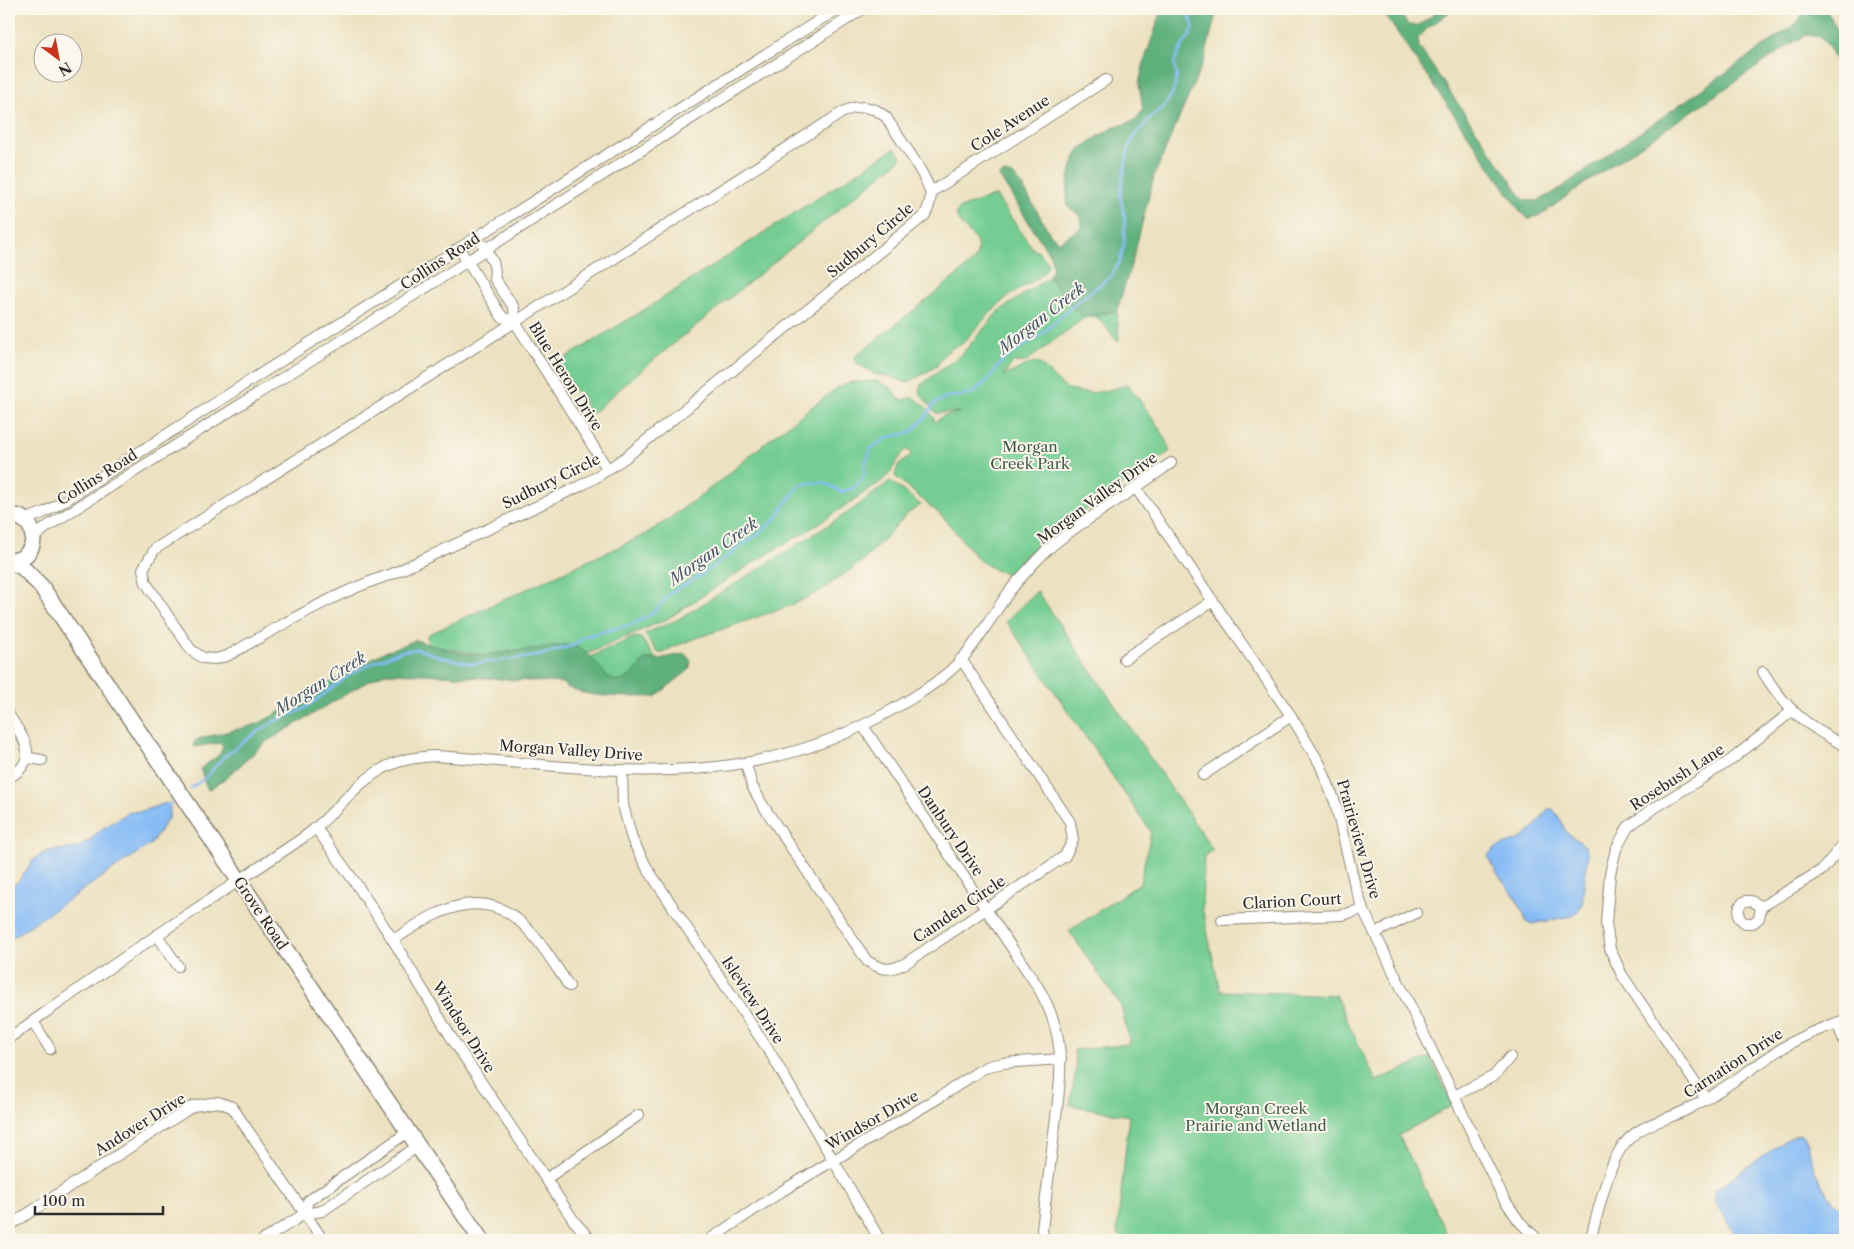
<svg xmlns="http://www.w3.org/2000/svg" width="1854" height="1249" viewBox="0 0 1854 1249" font-family="'Libre Caslon Text',serif">
	<style>
		.green { fill: #74cd93; stroke: #507c5f }
		.forest { fill: #5fb07d; stroke: #456e54 }
		.water { fill: #86bbf5; stroke: #587390 }
		.lines { fill: none; stroke-linecap: round; stroke-linejoin: round }
		.stream { stroke: #86bbf5; stroke-width: 2.5 }
		.street-casing { stroke: #8c8676; stroke-width: 12 }
		.secondary-casing { stroke: #8c8676; stroke-width: 18 }
		.street { stroke: #fff; stroke-width: 10 }
		.secondary { stroke: #fff; stroke-width: 15 }
		.labels { text-anchor: middle; dominant-baseline: central; stroke-width: 4; stroke-linejoin: round; paint-order: stroke }
		.street-label { font-size: 15px; fill: #2b2b2b; stroke: #fbf7ec }
		.park-label { font-size: 15px; fill: #415c4a; stroke: #fbf7ec }
		.water-label { font-size: 16px; font-style: italic; fill: #465668; stroke: #fbf7ec }
	</style>
	<rect width="100%" height="100%" fill="#fbf7ec"/>
	<filter id="ink" filterUnits="userSpaceOnUse"><feTurbulence type="fractalNoise" baseFrequency=".02" numOctaves="2"/><feDisplacementMap in="SourceGraphic" scale="10" xChannelSelector="R" yChannelSelector="G"/><feConvolveMatrix kernelMatrix="1 2 1 2 8 2 1 2 1" color-interpolation-filters="sRGB"/></filter>
	<filter id="wash" filterUnits="userSpaceOnUse"><feTurbulence type="fractalNoise" baseFrequency=".0096" numOctaves="4" result="noise"/><feDisplacementMap in="SourceGraphic" scale="20" xChannelSelector="R" yChannelSelector="G"/><feGaussianBlur stdDeviation="1.12" result="paint"/><feColorMatrix in="noise" values="0 0 0 0 0 0 0 0 0 0 0 0 0 0 0 0 0 1.4 0 .05"/><feComposite in="paint" operator="in"/></filter>
	<g filter="url(#wash)">
		<rect width="100%" height="100%" fill="#ece1c0"/>
		<g class="green">
			<path d="M 895,148 L 902,158 L 639,372 L 594,412 L 591,413 L 589,411 L 560,367 L 558,363 L 559,362 L 652,305 Z"/>
			<path d="M 994,196 L 996,196 L 1033,249 L 1040,253 L 1048,263 C 1046,275 1033,281 1024,286 C 998,301 981,323 961,345 L 955,346 L 943,355 L 937,366 L 911,381 L 906,383 L 892,377 L 874,374 L 857,363 L 854,357 L 933,295 L 974,261 C 988,236 958,232 956,213 L 960,208 Z"/>
			<path d="M 1049,277 L 1070,304 L 1084,318 L 1031,358 L 1025,362 L 1012,363 L 1004,376 L 1029,364 L 1039,363 C 1047,370 1054,379 1062,385 C 1080,399 1109,391 1128,384 C 1136,396 1171,439 1169,452 C 1111,492 1054,527 1006,580 L 1005,572 L 997,571 L 979,560 L 943,517 L 895,476 L 898,466 L 911,455 L 911,452 L 907,450 L 904,451 L 889,474 L 882,481 L 812,528 L 751,564 L 667,619 L 587,654 L 569,645 L 482,655 L 428,645 L 427,635 L 642,536 L 666,521 L 720,481 L 771,438 L 837,388 L 851,382 L 878,381 L 891,388 L 899,399 L 903,400 L 912,397 C 922,402 931,411 935,422 L 943,416 L 960,412 L 936,413 L 921,395 L 919,390 L 921,385 L 963,353 L 998,312 Z"/>
			<path d="M 1117,311 L 1119,340 L 1117,341 L 1100,320 L 1094,316 Z"/>
			<path d="M 890,481 L 921,505 L 907,514 L 865,559 L 819,592 L 789,606 L 691,640 L 671,648 L 664,653 L 658,653 L 645,635 L 646,633 L 677,620 L 778,557 L 849,512 Z"/>
			<path d="M 1037,591 L 1213,850 L 1204,856 L 1202,907 L 1220,991 L 1335,995 L 1376,1081 L 1430,1057 L 1453,1105 L 1399,1135 L 1450,1240 L 1123,1240 L 1117,1232 L 1129,1116 L 1070,1105 L 1076,1067 L 1074,1050 L 1130,1044 L 1121,1006 L 1069,931 L 1140,883 L 1151,832 L 1006,621 Z"/>
			<path d="M 635,637 L 641,638 L 656,659 L 645,659 C 637,671 621,691 606,676 C 600,670 596,663 590,657 Z"/>
		</g>
		<g class="forest">
			<path d="M 1162,9 L 1217,9 L 1205,58 L 1154,176 L 1134,255 L 1117,311 L 1084,318 L 1070,304 L 1049,277 L 1053,269 L 1051,257 L 999,176 L 1004,173 L 1013,175 L 1020,182 L 1051,235 L 1059,242 L 1081,228 L 1081,216 L 1068,207 C 1065,191 1070,160 1082,148 C 1090,141 1102,134 1111,129 C 1127,121 1131,127 1143,110 L 1139,84 L 1144,62 Z"/>
			<path d="M 1381,9 L 1397,9 L 1408,25 L 1419,25 L 1441,9 L 1454,9 L 1428,28 L 1418,38 L 1419,47 L 1524,200 L 1537,201 L 1553,193 L 1797,23 L 1804,13 L 1804,9 L 1826,9 L 1845,45 L 1845,77 L 1829,47 L 1821,37 L 1807,35 L 1794,42 L 1574,191 L 1541,215 L 1528,219 L 1521,212 Z"/>
			<path d="M 416,640 C 436,647 460,655 483,655 C 498,654 513,651 528,650 C 538,649 562,644 570,645 C 606,652 606,713 645,659 C 660,661 671,655 685,654 L 691,661 L 689,670 L 655,697 C 632,696 579,700 562,683 L 423,674 L 385,673 L 363,684 L 266,742 L 226,778 L 208,790 L 200,769 L 219,755 L 223,747 L 220,743 L 194,747 L 194,742 L 198,739 L 258,724 L 382,653 Z"/>
		</g>
		<g class="water">
			<path d="M 166,803 L 170,808 L 169,817 L 151,844 L 9,940 L 9,890 L 21,878 L 33,860 L 47,851 L 77,848 L 90,840 L 99,831 L 129,812 L 142,811 Z"/>
			<path d="M 1548,809 L 1553,809 L 1562,822 L 1566,832 L 1585,846 L 1588,853 L 1582,904 L 1577,913 L 1573,916 L 1531,924 L 1526,922 C 1521,896 1498,881 1488,857 C 1491,846 1509,844 1518,840 C 1532,834 1539,820 1548,809 Z"/>
			<path d="M 1800,1134 C 1803,1136 1804,1135 1806,1139 C 1809,1146 1810,1155 1812,1162 C 1818,1181 1829,1200 1845,1211 L 1845,1233 L 1829,1240 L 1739,1240 L 1715,1201 L 1715,1190 L 1787,1139 Z"/>
		</g>
		<g class="lines">
			<g class="stream">
				<path d="M 191,788 L 205,778 L 225,756 L 250,737 L 275,721 L 304,709 L 348,676 L 374,662 L 402,651 L 418,649 L 441,657 L 472,664 L 538,656 L 574,645 L 586,636 L 633,624 L 652,614 L 672,592 L 695,579 L 760,533 L 775,519 L 799,485 C 820,481 823,480 841,492 L 854,488 L 863,478 L 865,464 L 871,449 L 886,438 L 911,432 L 925,418 L 933,405 L 946,397 L 970,395 L 987,381 L 1003,360 L 1043,333 L 1076,303 L 1110,277 L 1120,261 L 1124,244 L 1125,219 L 1120,195 L 1128,151 L 1134,136 L 1148,120 L 1165,106 L 1173,92 L 1177,77 L 1174,63 L 1183,44 L 1188,39 L 1193,27 L 1188,9"/>
				<path d="M 165,808 L 171,803"/>
			</g>
		</g>
	</g>
	<g filter="url(#ink)">
		<g class="lines">
			<defs>
				<g id="street">
					<path d="M 865,107 L 876,110 L 886,117 C 896,134 927,175 930,192 C 932,200 928,208 925,215 L 626,457 L 595,478 L 578,487 L 392,574 C 333,593 281,626 227,656 L 215,659 L 203,658 L 191,650 L 146,583 L 143,569 L 155,549 L 515,322 L 843,112 L 853,108 Z"/>
					<path d="M 931,192 L 1106,80"/>
					<path d="M 483,245 L 493,262 L 495,271 L 494,278 L 514,308 L 515,322 L 608,470"/>
					<path d="M 459,248 L 502,317 L 515,322"/>
					<path d="M 1136,488 L 1291,716 L 1320,764 L 1335,802 L 1355,886 L 1363,909 L 1504,1199 L 1519,1221 L 1538,1240"/>
					<path d="M 25,520 L 45,512 L 61,503 L 251,380 L 837,9"/>
					<path d="M 33,538 L 48,526 L 452,271 L 863,9"/>
					<path d="M 1124,659 L 1213,601"/>
					<path d="M 1763,672 C 1786,710 1807,726 1845,746"/>
					<path d="M 9,715 C 24,740 41,758 9,778"/>
					<path d="M 863,726 L 1036,984 C 1069,1037 1061,1075 1054,1133 C 1050,1165 1046,1197 1042,1229 L 1043,1240"/>
					<path d="M 28,758 L 42,760"/>
					<path d="M 746,764 L 752,786 L 762,804 L 867,961 C 882,970 889,972 906,963 L 1065,856 L 1073,840 L 1070,822 L 961,659"/>
					<path d="M 622,771 L 623,805 L 632,839 L 647,868 L 771,1054 L 880,1240"/>
					<path d="M 1203,775 L 1291,716"/>
					<path d="M 316,828 L 357,885 L 393,940 L 451,1037 L 574,1221 L 591,1240"/>
					<path d="M 1761,907 C 1748,896 1737,900 1739,918 L 1745,923 L 1753,923 L 1759,918 L 1761,907 L 1822,870 L 1845,842"/>
					<path d="M 1222,920 L 1342,915 L 1363,909"/>
					<path d="M 1375,933 L 1416,913"/>
					<path d="M 157,935 L 178,966"/>
					<path d="M 393,940 C 408,931 423,919 439,913 C 508,882 536,937 569,986"/>
					<path d="M 33,1021 L 50,1049"/>
					<path d="M 1837,1023 L 1845,1043"/>
					<path d="M 9,1038 C 59,1003 108,968 159,934 C 207,901 256,870 304,837 C 333,817 352,785 384,768 C 400,759 418,757 436,756 C 592,767 731,796 877,718 C 903,704 928,690 951,670 C 975,648 990,618 1009,592 C 1018,580 1028,570 1037,560 C 1058,538 1084,522 1108,506 C 1130,492 1151,477 1171,463"/>
					<path d="M 1454,1096 L 1494,1076 L 1510,1057"/>
					<path d="M 1706,1099 L 1622,975 L 1610,949 L 1606,923 L 1610,874 L 1616,849 L 1628,827 L 1648,812 L 1731,760 L 1792,711"/>
					<path d="M 546,1179 L 639,1115"/>
					<path d="M 304,1214 L 308,1201 L 408,1132"/>
					<path d="M 9,1226 L 193,1106 L 218,1102 L 232,1107 L 323,1240"/>
					<path d="M 263,1240 L 304,1214 L 322,1211 L 418,1146"/>
					<path d="M 709,1240 L 782,1191 L 940,1097 L 979,1071 L 989,1066 L 1003,1063 L 1061,1059"/>
					<path d="M 1590,1240 C 1598,1215 1607,1167 1622,1147 C 1638,1123 1667,1121 1690,1108 C 1725,1090 1756,1064 1789,1044 C 1807,1033 1826,1027 1845,1020"/>
				</g>
				<g id="secondary">
					<path d="M 9,515 C 41,516 41,560 9,561"/>
					<path d="M 9,561 L 22,567 L 41,586 L 481,1240"/>
				</g>
			</defs>
			<use href="#street" class="street-casing"/>
			<use href="#secondary" class="secondary-casing"/>
			<use href="#street" class="street"/>
			<use href="#secondary" class="secondary"/>
		</g>
	</g>
	<g class="labels">
		<g class="street-label">
			<text transform="translate(1010 123) rotate(-33)">Cole Avenue</text>
			<text transform="translate(870 240) rotate(-40)">Sudbury Circle</text>
			<text transform="translate(440 261) rotate(-33)">Collins Road</text>
			<text transform="translate(566 376) rotate(58)">Blue Heron Drive</text>
			<text transform="translate(97 477) rotate(-32)">Collins Road</text>
			<text transform="translate(551 481) rotate(-26)">Sudbury Circle</text>
			<text transform="translate(1097 498) rotate(-36)">Morgan Valley Drive</text>
			<text transform="translate(571 750) rotate(4)">Morgan Valley Drive</text>
			<text transform="translate(1677 777) rotate(-33)">Rosebush Lane</text>
			<text transform="translate(951 831) rotate(56)">Danbury Drive</text>
			<text transform="translate(1359 839) rotate(74)">Prairieview Drive</text>
			<text transform="translate(1292 901) rotate(-3)">Clarion Court</text>
			<text transform="translate(959 909) rotate(-34)">Camden Circle</text>
			<text transform="translate(261 913) rotate(56)">Grove Road</text>
			<text transform="translate(753 1000) rotate(57)">Isleview Drive</text>
			<text transform="translate(464 1027) rotate(58)">Windsor Drive</text>
			<text transform="translate(1733 1063) rotate(-33)">Carnation Drive</text>
			<text transform="translate(872 1120) rotate(-30)">Windsor Drive</text>
			<text transform="translate(140 1124) rotate(-32)">Andover Drive</text>
		</g>
		<g class="park-label">
			<text x="1030" y="446">Morgan<tspan x="1030" dy="17">Creek Park</tspan></text>
			<text x="1256" y="1108">Morgan Creek<tspan x="1256" dy="17">Prairie and Wetland</tspan></text>
		</g>
		<g class="water-label">
			<text transform="translate(1041 318) rotate(-38)">Morgan Creek</text>
			<text transform="translate(713 551) rotate(-35)">Morgan Creek</text>
			<text transform="translate(320 683) rotate(-32)">Morgan Creek</text>
		</g>
	</g>
	<rect width="1854" height="1249" fill="none" stroke="#fbf7ec" stroke-width="30"/>
	<g transform="translate(58 58) rotate(148)"><circle r="24" fill="#fbf7ec" stroke="#a8a59f"/>
	<path d="M0-4L9 19L0 12L-9 19Z" fill="#c8321e"/>
	<text y="-8" font-size="14" font-weight="bold" text-anchor="middle" fill="#2b2b2b">N</text>
	</g>
	<path d="M35 1206v8h128v-8" fill="none" stroke="#2b2b2b" stroke-width="2.5"/>
	<text x="42" y="1206" font-size="15" fill="#2b2b2b" stroke="#fbf7ec" stroke-width="4" paint-order="stroke">100 m</text>
</svg>
